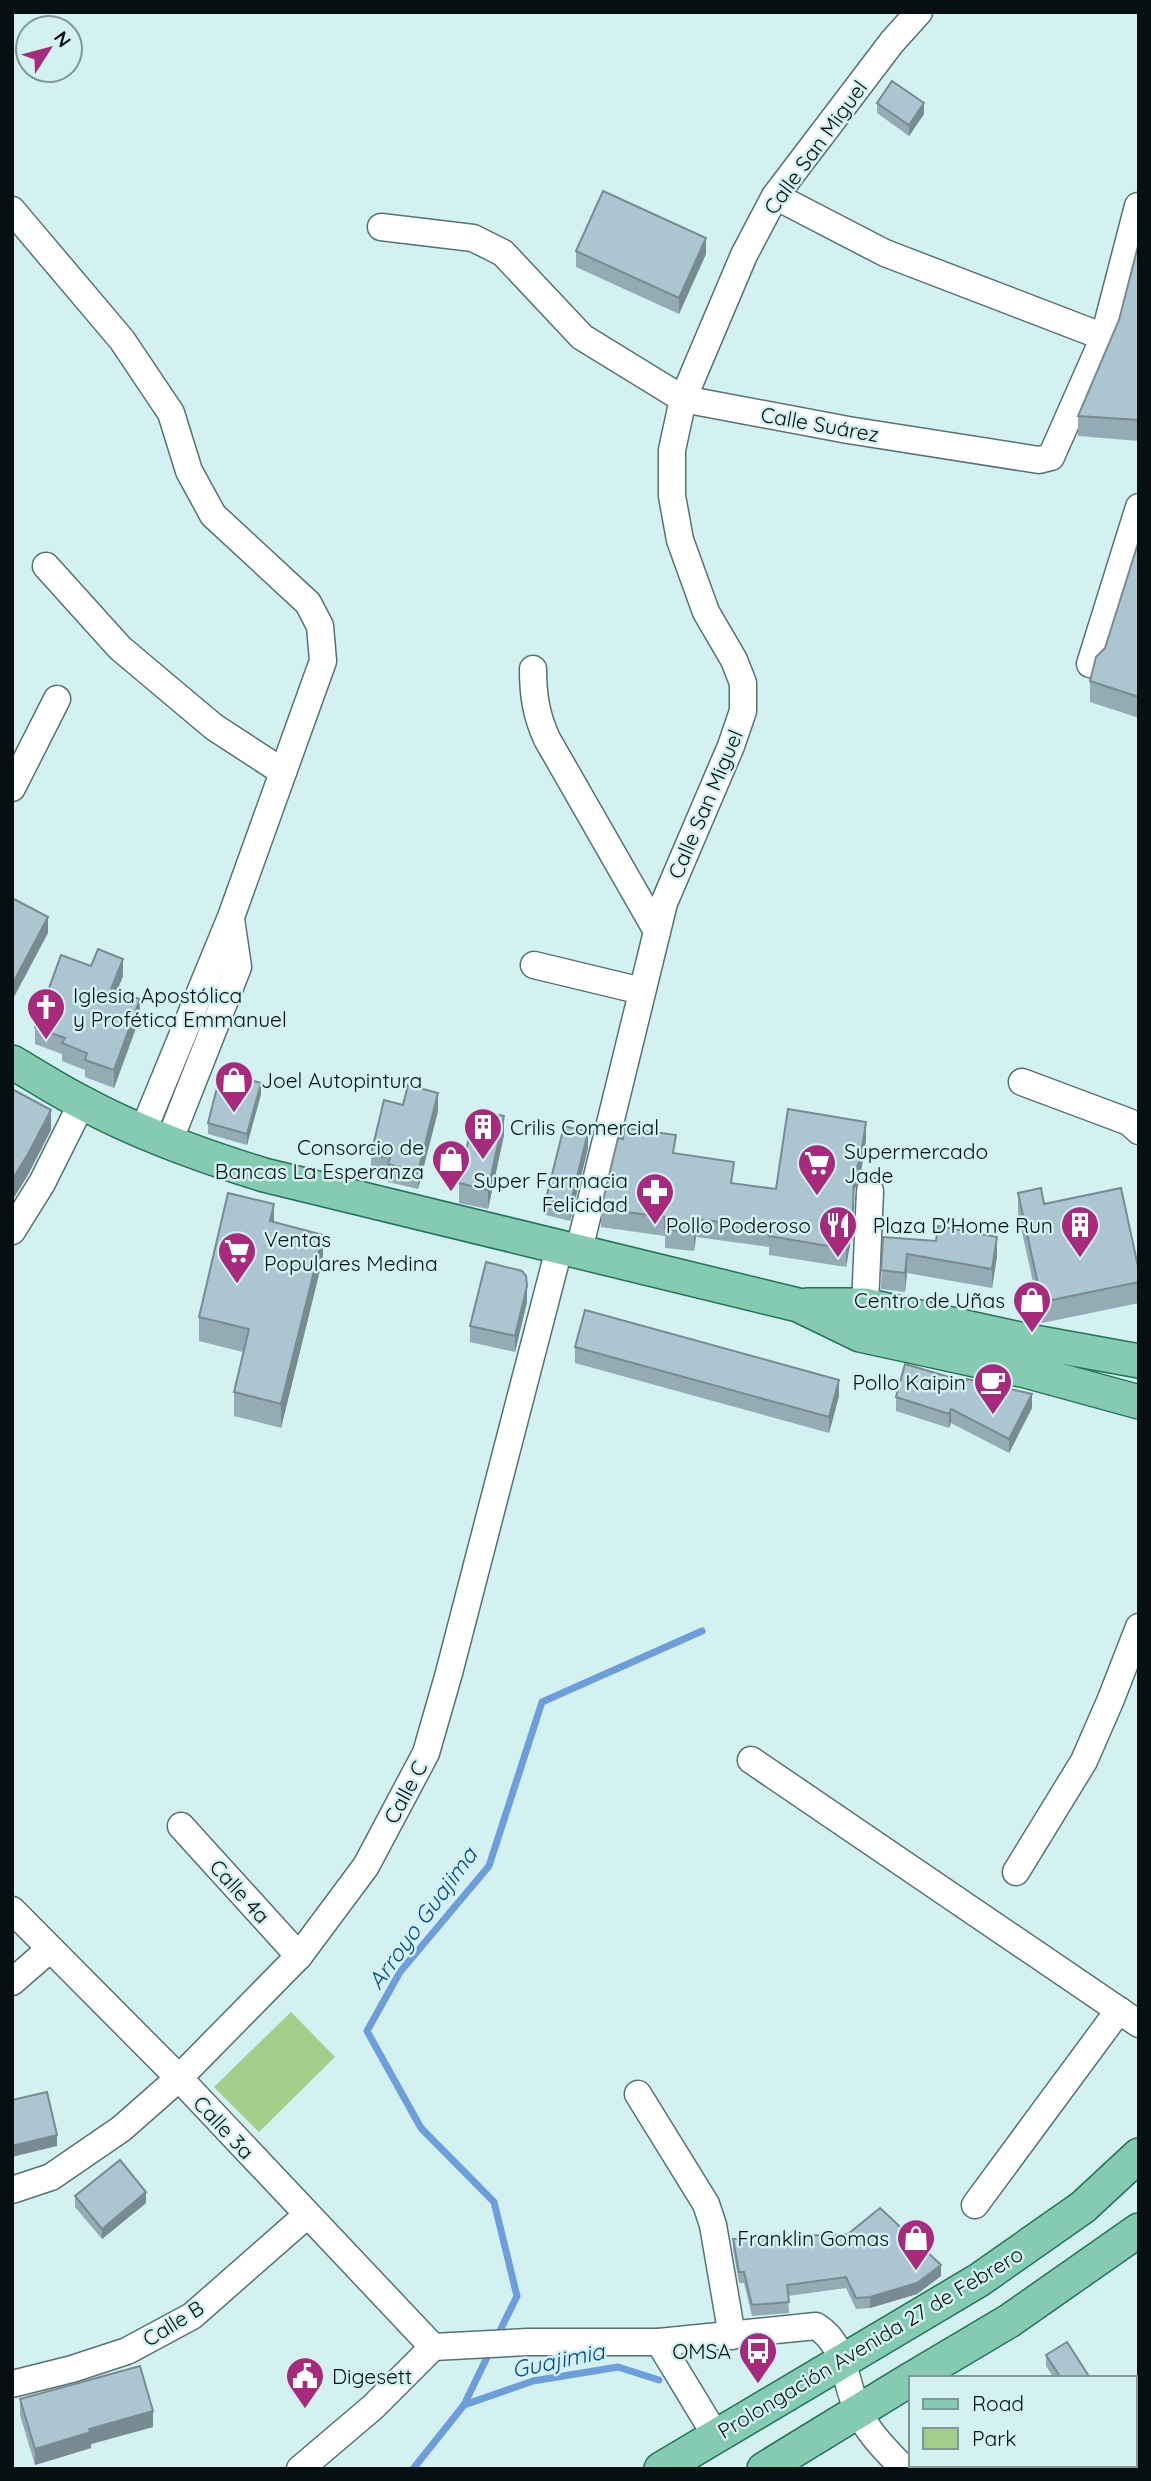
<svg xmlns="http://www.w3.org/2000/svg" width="1151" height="2481" viewBox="0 0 1151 2481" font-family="Quicksand,sans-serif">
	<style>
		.green { fill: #a2ce8a }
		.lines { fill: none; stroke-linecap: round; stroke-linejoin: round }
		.stream { stroke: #6d9ddb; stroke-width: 7 }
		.minor-casing { stroke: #577272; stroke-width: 29 }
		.major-casing { stroke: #237358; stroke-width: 36 }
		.minor { stroke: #fff; stroke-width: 26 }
		.major { stroke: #85cbb2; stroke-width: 33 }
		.wall { fill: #94aab4 }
		.shaded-wall { fill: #788b92 }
		.building { fill: #acc6d1; stroke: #788b92; stroke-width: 2 }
		.labels { text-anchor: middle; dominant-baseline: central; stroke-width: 5; stroke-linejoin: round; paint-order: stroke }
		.street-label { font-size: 21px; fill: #061010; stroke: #d3f1f1 }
		.poi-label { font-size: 21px; fill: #061010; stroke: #d3f1f1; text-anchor: end }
		.water-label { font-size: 23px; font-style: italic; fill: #024a93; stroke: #d3f1f1 }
	</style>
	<rect width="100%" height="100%" fill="#d3f1f1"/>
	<path class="green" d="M 291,2012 L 335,2057 L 259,2132 L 214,2087 Z"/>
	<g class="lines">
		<g class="stream">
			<path d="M 496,2339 L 517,2296 L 494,2202 L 421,2128 L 367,2031 L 400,1972 L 489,1866 L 542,1702 L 702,1631"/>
			<path d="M 464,2405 L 533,2381 L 618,2367 L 659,2380"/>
			<path d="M 413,2469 L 464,2405 L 491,2349"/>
		</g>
		<defs>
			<g id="minor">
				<path d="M 775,196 L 885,253 L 1104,337"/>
				<path d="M 12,210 L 122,340 L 171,413 L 189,471 L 213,515 L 308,603 L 320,626 L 323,661 L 231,917 L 143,1131"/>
				<path d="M 381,227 L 473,238 L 503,253 L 582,337 L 683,399 L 848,430 L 1039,460 L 1051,457 L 1104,337 L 1138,206"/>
				<path d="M 46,566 L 120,648 L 214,727 L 283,772"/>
				<path d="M 1090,664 L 1139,507"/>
				<path d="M 533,669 C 533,695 536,715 547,739 L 657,931"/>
				<path d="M 12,788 L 57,699"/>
				<path d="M 534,965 L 642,991"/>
				<path d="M 1022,1082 L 1129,1122 L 1139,1131"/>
				<path d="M 169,1142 L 238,967 L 231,919"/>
				<path d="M 12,1231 L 42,1183 L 82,1103"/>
				<path d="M 579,1250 L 664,903 L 731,746 L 743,711 L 743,683 L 734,660 L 706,612 L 680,540 L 672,496 L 672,450 L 683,399 L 744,255 L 775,196 L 892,42 L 919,12"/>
				<path d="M 865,1305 L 870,1191"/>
				<path d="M 751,1760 L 1139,2024"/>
				<path d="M 181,1826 L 299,1956"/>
				<path d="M 1016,1872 L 1084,1761 L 1111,1699 L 1139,1627"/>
				<path d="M 12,1910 L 179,2078 L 433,2347"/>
				<path d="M 12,1982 L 50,1949"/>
				<path d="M 638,2094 L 706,2204 L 713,2225 L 732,2336"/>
				<path d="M 12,2190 L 51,2177 L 121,2129 L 179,2078 L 299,1956 L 366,1866 L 426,1753 L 449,1673 L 560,1245"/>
				<path d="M 975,2205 L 1119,2010"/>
				<path d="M 659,2342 L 716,2436"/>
				<path d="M 433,2347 L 528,2342 L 659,2342 L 816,2326 C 848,2346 843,2382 859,2413 C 870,2435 887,2451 904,2469"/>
				<path d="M 12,2384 L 72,2369 L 127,2351 L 192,2316 L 307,2215"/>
				<path d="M 300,2469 L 373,2407 L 433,2347"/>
			</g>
			<g id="major">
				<path d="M 12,1062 C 36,1076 59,1091 83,1103 C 140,1134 202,1156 264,1175 L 798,1305 L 860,1335 L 1026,1371 L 1139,1402"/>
				<path d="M 808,1305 L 865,1305 L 1029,1341 L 1139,1361"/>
				<path d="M 913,2378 L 1009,2321 L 1139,2230"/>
				<path d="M 661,2469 L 979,2280 L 1083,2207 L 1139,2155"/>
				<path d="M 764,2469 L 911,2379"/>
			</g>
		</defs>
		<use href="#minor" class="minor-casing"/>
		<use href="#major" class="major-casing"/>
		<use href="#minor" class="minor"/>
		<use href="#major" class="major"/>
	</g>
	<g class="wall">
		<path d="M 877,103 L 924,114 L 909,136 L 877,113 Z"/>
		<path d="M 1139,242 L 1139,441 L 1078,436 L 1078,416 L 1119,320 Z"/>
		<path d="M 576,251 L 706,254 L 679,314 L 576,267 Z"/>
		<path d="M 1139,540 L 1139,718 L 1090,702 L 1090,681 L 1105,648 Z"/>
		<path d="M 91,966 L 123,976 L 117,991 L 140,1017 L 114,1088 L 85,1077 L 85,1070 L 62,1061 L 62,1054 L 35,1044 L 35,1027 Z"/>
		<path d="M 261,1094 L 247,1145 L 208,1134 L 208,1123 Z"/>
		<path d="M 403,1105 L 438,1111 L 418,1189 L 388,1182 L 388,1176 L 371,1171 L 371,1154 Z"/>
		<path d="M 504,1135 L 488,1209 L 459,1203 L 459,1183 Z"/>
		<path d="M 866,1140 L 860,1179 L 854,1190 L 853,1228 L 846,1267 L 769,1255 L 769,1247 L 696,1237 L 694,1251 L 665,1248 L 665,1236 L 601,1227 L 601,1209 L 676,1154 L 733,1183 L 776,1189 Z"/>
		<path d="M 588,1148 L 570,1221 L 546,1215 L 546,1199 Z"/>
		<path d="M 1018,1193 L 1044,1204 L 1139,1271 L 1139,1303 L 1042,1323 L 1018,1214 Z"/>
		<path d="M 274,1222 L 323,1258 L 281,1428 L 234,1416 L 234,1392 L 243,1352 L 199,1341 L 199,1317 Z"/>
		<path d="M 883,1237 L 997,1256 L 992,1288 L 907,1273 L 905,1292 L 881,1289 Z"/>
		<path d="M 527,1302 L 515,1352 L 470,1342 L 470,1326 Z"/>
		<path d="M 575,1347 L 839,1396 L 829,1433 L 575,1363 Z"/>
		<path d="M 896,1397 L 1032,1408 L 1009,1453 L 951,1423 L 949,1428 L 896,1411 Z"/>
		<path d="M 75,2196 L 146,2203 L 102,2239 L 75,2207 Z"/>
		<path d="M 733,2239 L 941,2276 L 917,2294 L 870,2308 L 856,2309 L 846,2288 L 788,2296 L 789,2313 L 752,2316 L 744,2283 L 739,2283 L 733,2249 Z"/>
		<path d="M 1046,2355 L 1090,2378 L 1054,2378 L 1046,2366 Z"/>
		<path d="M 20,2399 L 153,2427 L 91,2444 L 91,2448 L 35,2465 L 20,2415 Z"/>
	</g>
	<g class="shaded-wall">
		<path d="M 924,103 L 924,114 L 909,136 L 909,125 Z"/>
		<path d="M 706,238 L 706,254 L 679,314 L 679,298 Z"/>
		<path d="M 48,917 L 48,933 L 14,997 L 12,997 L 12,981 Z"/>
		<path d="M 123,959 L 123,976 L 111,1006 L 111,989 Z"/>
		<path d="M 140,999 L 140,1017 L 114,1088 L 114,1070 Z"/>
		<path d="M 261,1083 L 261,1094 L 247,1145 L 247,1134 Z"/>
		<path d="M 438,1093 L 438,1111 L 418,1189 L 418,1172 Z"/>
		<path d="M 51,1110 L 51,1130 L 28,1175 L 12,1201 L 12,1180 Z"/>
		<path d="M 504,1116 L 504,1135 L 488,1209 L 488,1190 Z"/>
		<path d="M 866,1122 L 866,1140 L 860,1179 L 854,1190 L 853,1228 L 846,1267 L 846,1249 L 854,1172 Z"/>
		<path d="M 588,1132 L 588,1148 L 570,1221 L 570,1205 Z"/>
		<path d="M 274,1204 L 274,1228 L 270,1221 Z"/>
		<path d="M 696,1219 L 696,1237 L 694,1251 L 694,1233 Z"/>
		<path d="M 323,1235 L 323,1258 L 281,1428 L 281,1404 Z"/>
		<path d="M 997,1237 L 997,1256 L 992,1288 L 992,1269 Z"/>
		<path d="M 907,1254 L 907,1273 L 905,1292 L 905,1273 Z"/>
		<path d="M 527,1286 L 527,1302 L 515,1352 L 515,1336 Z"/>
		<path d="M 839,1380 L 839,1396 L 829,1433 L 829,1417 Z"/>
		<path d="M 1032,1394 L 1032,1408 L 1009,1453 L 1009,1439 Z"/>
		<path d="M 951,1409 L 951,1423 L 949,1428 L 949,1414 Z"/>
		<path d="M 57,2135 L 57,2146 L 12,2157 L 12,2146 Z"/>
		<path d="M 146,2192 L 146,2203 L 102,2239 L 102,2229 Z"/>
		<path d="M 941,2265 L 941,2276 L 917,2294 L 870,2308 L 870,2297 Z"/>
		<path d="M 153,2411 L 153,2427 L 91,2444 L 91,2448 L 35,2465 L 35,2449 L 89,2429 Z"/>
	</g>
	<g class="building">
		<path d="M 892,81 L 924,103 L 909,125 L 877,103 Z"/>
		<path d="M 603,191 L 706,238 L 679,298 L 576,251 Z"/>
		<path d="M 1139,242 L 1139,420 L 1078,416 L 1119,320 Z"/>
		<path d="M 1139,540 L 1139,697 L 1090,681 L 1096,657 L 1105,648 Z"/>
		<path d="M 12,898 L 48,917 L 14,981 L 12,981 Z"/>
		<path d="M 98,949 L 123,959 L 111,989 L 140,999 L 114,1070 L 85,1060 L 87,1053 L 62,1043 L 65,1038 L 35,1027 L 61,955 L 91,966 Z"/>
		<path d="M 221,1072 L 261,1083 L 247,1134 L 208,1123 Z"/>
		<path d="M 408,1085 L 438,1093 L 418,1172 L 388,1164 L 390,1158 L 371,1154 L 384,1100 L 403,1105 Z"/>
		<path d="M 12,1089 L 51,1110 L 28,1154 L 12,1180 Z"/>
		<path d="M 788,1109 L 866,1122 L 860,1161 L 854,1172 L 853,1209 L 846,1249 L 769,1236 L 770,1228 L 696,1219 L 694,1233 L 665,1229 L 665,1217 L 601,1209 L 618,1138 L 623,1139 L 624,1128 L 676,1135 L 673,1153 L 734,1162 L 731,1183 L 776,1189 Z"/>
		<path d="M 475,1110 L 504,1116 L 488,1190 L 459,1183 Z"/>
		<path d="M 564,1126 L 588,1132 L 570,1205 L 546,1199 Z"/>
		<path d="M 1041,1188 L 1044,1204 L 1121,1188 L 1139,1271 L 1139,1282 L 1042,1302 L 1018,1193 Z"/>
		<path d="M 228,1193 L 274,1204 L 270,1221 L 323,1235 L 281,1404 L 234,1392 L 249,1329 L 199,1317 Z"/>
		<path d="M 938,1226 L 997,1237 L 992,1269 L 907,1254 L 905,1273 L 881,1270 L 883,1237 L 936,1241 Z"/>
		<path d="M 486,1262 L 522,1271 L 526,1276 L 527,1286 L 515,1336 L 470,1326 Z"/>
		<path d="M 585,1310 L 839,1380 L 829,1417 L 575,1347 Z"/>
		<path d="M 905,1364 L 966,1382 L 967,1379 L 1032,1394 L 1009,1439 L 951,1409 L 949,1414 L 896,1397 Z"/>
		<path d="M 47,2092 L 57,2135 L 12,2146 L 12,2100 Z"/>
		<path d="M 120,2160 L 146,2192 L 102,2229 L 75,2196 Z"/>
		<path d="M 880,2208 L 941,2265 L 917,2283 L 870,2297 L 856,2298 L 846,2277 L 787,2285 L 789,2302 L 752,2305 L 744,2272 L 739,2272 L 733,2239 L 848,2234 Z"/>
		<path d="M 1067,2342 L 1090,2378 L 1061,2378 L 1046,2355 Z"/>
		<path d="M 140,2366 L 153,2411 L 89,2429 L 91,2432 L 35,2449 L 20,2399 Z"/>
	</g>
	<defs>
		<symbol id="church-pin" viewBox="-11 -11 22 30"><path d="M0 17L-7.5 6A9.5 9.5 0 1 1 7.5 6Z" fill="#a72a7c" stroke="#d3f1f1"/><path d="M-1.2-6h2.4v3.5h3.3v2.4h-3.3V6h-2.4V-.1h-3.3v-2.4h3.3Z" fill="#fff"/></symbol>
		<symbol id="shop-pin" viewBox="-11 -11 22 30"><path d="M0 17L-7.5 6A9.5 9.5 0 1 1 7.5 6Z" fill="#a72a7c" stroke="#d3f1f1"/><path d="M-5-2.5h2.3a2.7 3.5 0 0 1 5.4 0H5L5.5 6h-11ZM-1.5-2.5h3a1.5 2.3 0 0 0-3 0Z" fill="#fff"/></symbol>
		<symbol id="building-pin" viewBox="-11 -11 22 30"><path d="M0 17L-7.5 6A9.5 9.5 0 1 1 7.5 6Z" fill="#a72a7c" stroke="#d3f1f1"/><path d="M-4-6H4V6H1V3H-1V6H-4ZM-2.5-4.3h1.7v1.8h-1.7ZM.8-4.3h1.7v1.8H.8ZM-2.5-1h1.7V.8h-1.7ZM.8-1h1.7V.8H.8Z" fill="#fff"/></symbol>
		<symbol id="supermarket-pin" viewBox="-11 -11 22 30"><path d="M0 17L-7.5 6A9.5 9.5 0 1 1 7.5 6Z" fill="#a72a7c" stroke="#d3f1f1"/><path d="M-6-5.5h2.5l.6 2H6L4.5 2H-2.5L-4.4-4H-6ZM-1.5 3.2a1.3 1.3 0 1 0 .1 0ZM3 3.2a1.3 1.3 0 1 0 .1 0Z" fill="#fff"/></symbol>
		<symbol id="pharmacy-pin" viewBox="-11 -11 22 30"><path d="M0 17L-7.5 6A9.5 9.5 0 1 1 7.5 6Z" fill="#a72a7c" stroke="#d3f1f1"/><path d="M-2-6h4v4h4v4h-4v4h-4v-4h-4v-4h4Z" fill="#fff"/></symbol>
		<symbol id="restaurant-pin" viewBox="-11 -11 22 30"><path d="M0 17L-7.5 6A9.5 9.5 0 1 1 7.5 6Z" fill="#a72a7c" stroke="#d3f1f1"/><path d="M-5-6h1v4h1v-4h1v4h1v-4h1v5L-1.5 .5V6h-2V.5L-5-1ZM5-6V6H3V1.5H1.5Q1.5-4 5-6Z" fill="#fff"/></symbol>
		<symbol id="cafe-pin" viewBox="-11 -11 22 30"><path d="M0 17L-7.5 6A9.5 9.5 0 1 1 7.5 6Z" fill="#a72a7c" stroke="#d3f1f1"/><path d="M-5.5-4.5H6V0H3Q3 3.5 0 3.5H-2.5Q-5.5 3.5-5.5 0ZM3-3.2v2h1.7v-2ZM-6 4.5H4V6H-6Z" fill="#fff"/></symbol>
		<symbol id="bus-pin" viewBox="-11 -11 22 30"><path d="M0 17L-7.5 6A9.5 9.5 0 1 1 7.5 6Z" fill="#a72a7c" stroke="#d3f1f1"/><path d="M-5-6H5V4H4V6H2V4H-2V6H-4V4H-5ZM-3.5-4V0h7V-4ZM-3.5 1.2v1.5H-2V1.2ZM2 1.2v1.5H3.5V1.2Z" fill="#fff"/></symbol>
		<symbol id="civic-pin" viewBox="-11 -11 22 30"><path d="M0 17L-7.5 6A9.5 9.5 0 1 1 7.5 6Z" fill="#a72a7c" stroke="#d3f1f1"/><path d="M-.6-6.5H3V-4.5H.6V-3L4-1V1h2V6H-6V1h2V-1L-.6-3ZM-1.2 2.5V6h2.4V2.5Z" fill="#fff"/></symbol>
	</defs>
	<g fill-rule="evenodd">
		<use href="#church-pin" x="24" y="985" width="44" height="60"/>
		<use href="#shop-pin" x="212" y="1058" width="44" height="60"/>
		<use href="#building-pin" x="461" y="1105" width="44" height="60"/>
		<use href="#shop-pin" x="429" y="1137" width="44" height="60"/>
		<use href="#supermarket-pin" x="795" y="1141" width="44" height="60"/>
		<use href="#pharmacy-pin" x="633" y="1170" width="44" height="60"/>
		<use href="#restaurant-pin" x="816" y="1203" width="44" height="60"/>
		<use href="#building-pin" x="1058" y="1203" width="44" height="60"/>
		<use href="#supermarket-pin" x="215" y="1229" width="44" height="60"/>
		<use href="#shop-pin" x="1010" y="1278" width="44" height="60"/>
		<use href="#cafe-pin" x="971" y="1360" width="44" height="60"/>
		<use href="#shop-pin" x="894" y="2216" width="44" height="60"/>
		<use href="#bus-pin" x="736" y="2329" width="44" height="60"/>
		<use href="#civic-pin" x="283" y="2354" width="44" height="60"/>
	</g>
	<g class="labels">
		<g class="street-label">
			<text transform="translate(815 147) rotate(-54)">Calle San Miguel</text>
			<text transform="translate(820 424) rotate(10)">Calle Suárez</text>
			<text transform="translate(705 804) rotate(-67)">Calle San Miguel</text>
			<text transform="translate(405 1792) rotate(-62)">Calle C</text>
			<text transform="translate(240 1891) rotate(48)">Calle 4a</text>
			<text transform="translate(224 2127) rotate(47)">Calle 3a</text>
			<text transform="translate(173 2323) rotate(-32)">Calle B</text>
			<text transform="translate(870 2342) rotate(-31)">Prolongación Avenida 27 de Febrero</text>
		</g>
		<g class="poi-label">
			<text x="73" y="995" text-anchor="start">Iglesia Apostólica<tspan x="73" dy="24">y Profética Emmanuel</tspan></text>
			<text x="261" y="1080" text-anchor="start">Joel Autopintura</text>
			<text x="510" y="1127" text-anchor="start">Crilis Comercial</text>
			<text x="424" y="1147">Consorcio de<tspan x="424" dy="24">Bancas La Esperanza</tspan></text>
			<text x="844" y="1151" text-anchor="start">Supermercado<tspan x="844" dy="24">Jade</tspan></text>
			<text x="628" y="1180">Super Farmacia<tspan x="628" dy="24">Felicidad</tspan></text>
			<text x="811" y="1225">Pollo Poderoso</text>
			<text x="1053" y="1225">Plaza D'Home Run</text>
			<text x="264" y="1239" text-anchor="start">Ventas<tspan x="264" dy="24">Populares Medina</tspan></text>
			<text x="1005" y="1300">Centro de Uñas</text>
			<text x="966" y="1382">Pollo Kaipin</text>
			<text x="889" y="2238">Franklin Gomas</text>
			<text x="731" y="2351">OMSA</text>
			<text x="332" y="2376" text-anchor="start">Digesett</text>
		</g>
		<g class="water-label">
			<text transform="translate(422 1918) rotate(-54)">Arroyo Guajima</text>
			<text transform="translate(558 2360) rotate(-12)">Guajimia</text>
		</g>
	</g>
	<rect width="1151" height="2481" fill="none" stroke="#061010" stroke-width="28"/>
	<rect x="909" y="2376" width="228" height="91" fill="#d3f1f1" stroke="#819797" stroke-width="2"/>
	<rect x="923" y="2399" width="35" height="10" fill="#85cbb2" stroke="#819797" stroke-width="2"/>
	<text x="972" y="2411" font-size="21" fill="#061010">Road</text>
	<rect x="923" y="2428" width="35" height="21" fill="#a2ce8a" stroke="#819797" stroke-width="2"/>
	<text x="972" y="2446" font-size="21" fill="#061010">Park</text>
	<g transform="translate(49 49) rotate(54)"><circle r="33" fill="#d3f1f1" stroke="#819797" stroke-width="2"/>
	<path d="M0-5L12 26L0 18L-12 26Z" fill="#a72a7c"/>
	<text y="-10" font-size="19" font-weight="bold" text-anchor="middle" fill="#061010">N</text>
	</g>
</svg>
